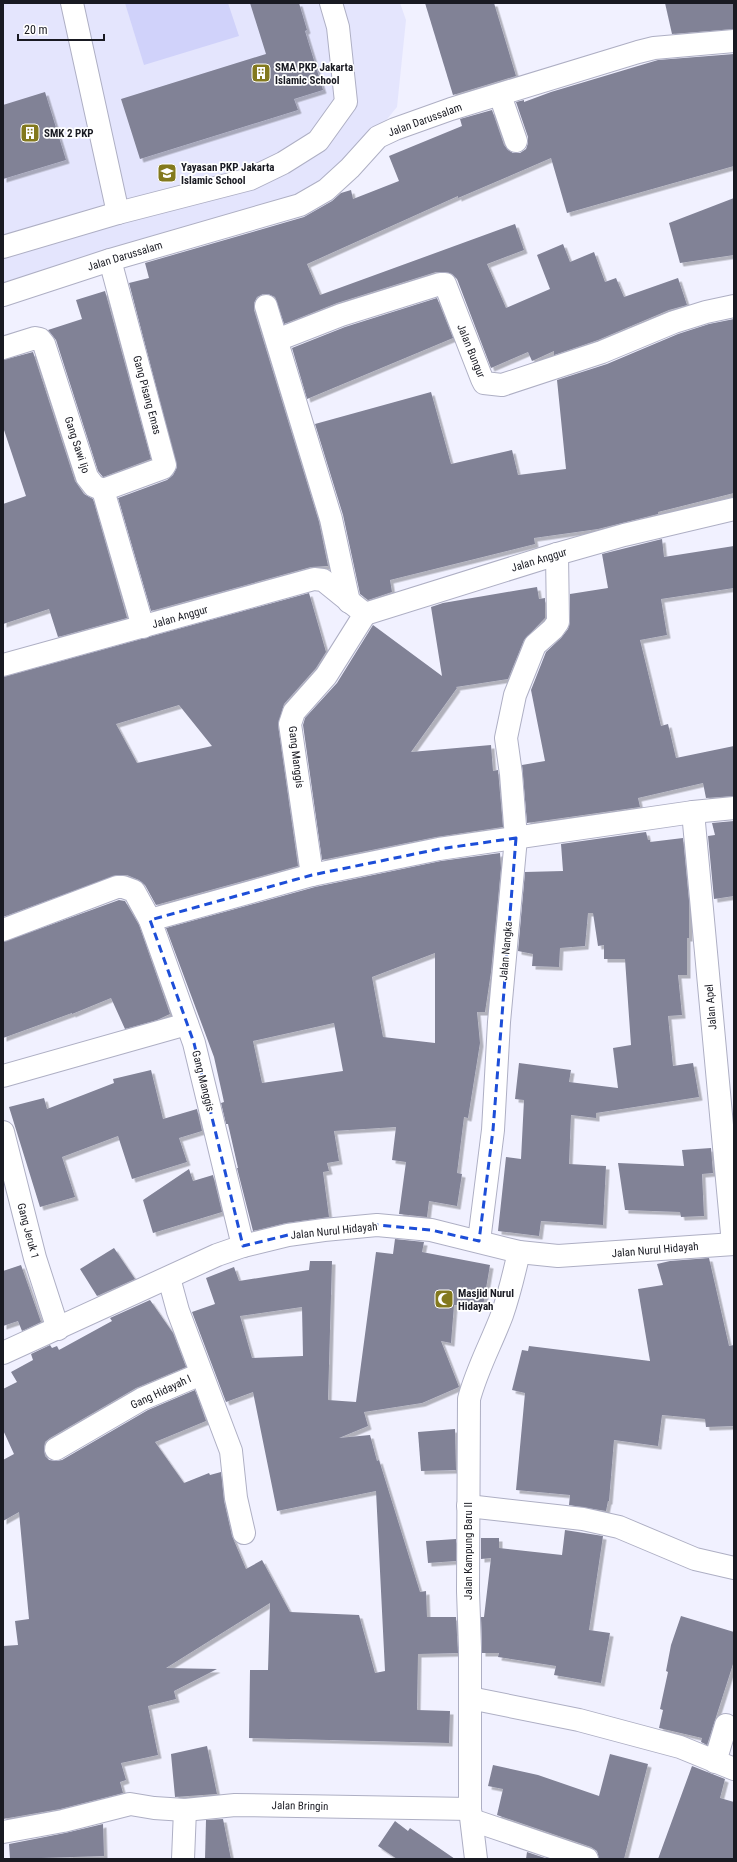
<svg xmlns="http://www.w3.org/2000/svg" width="737" height="1862" viewBox="0 0 737 1862" font-family="'Roboto Condensed',sans-serif">
	<style>
		.built { fill: #e4e5fd }
		.green { fill: #d0d2fa }
		.building { fill: #818296; fill-rule: evenodd; filter: url(#shadow) }
		.lines { fill: none; stroke-linecap: round; stroke-linejoin: round }
		.minor-casing { stroke: #aeafc4; stroke-width: 24 }
		.minor { stroke: #fff; stroke-width: 22 }
		.marked { fill: none; stroke: #1d4ed8; stroke-width: 3; stroke-dasharray: 8 5; stroke-linejoin: round }
		.labels { text-anchor: middle; dominant-baseline: central; stroke-width: 3.5; stroke-linejoin: round; paint-order: stroke }
		.poi-label { font-size: 11px; font-weight: bold; fill: #191a22; stroke: #fff; text-anchor: start }
		.street-label { font-size: 11px; fill: #191a22; stroke: #fff }
	</style>
	<defs>
		<filter id="shadow"><feDropShadow dx="3.5" dy="3.5" stdDeviation="0" flood-color="#0004"/></filter>
	</defs>
	<rect width="100%" height="100%" fill="#f1f1ff"/>
	<path class="built" d="M 3,3 L 400,3 L 406,20 L 397,107 L 369,141 L 292,206 L 130,243 L 84,257 L 3,288 Z"/>
	<path class="green" d="M 125,3 L 228,3 L 239,36 L 144,65 Z"/>
	<g class="building">
		<path d="M 250,3 L 299,3 L 307,30 L 305,31 L 323,90 L 294,99 L 298,110 L 140,159 L 121,99 L 266,54 Z"/>
		<path d="M 425,3 L 494,3 L 516,76 L 453,95 Z"/>
		<path d="M 665,3 L 734,3 L 734,29 L 672,34 Z"/>
		<path d="M 734,54 L 734,166 L 567,213 L 551,158 L 458,198 L 458,196 L 307,264 L 320,295 L 515,224 L 524,250 L 487,264 L 506,308 L 550,289 L 537,255 L 563,244 L 570,262 L 594,252 L 605,282 L 616,278 L 624,297 L 678,278 L 687,305 L 669,310 L 598,340 L 554,355 L 554,351 L 532,361 L 528,352 L 491,368 L 457,279 L 452,274 L 445,272 L 436,272 L 337,303 L 284,324 L 275,297 L 268,294 L 263,294 L 257,297 L 254,303 L 254,310 L 319,522 L 328,566 L 311,567 L 151,611 L 118,498 L 167,480 L 173,475 L 177,467 L 129,283 L 149,278 L 145,263 L 304,217 L 332,201 L 341,193 L 351,190 L 353,199 L 399,181 L 389,156 L 462,126 L 460,119 L 492,110 L 504,145 L 508,150 L 513,153 L 520,153 L 526,149 L 528,143 L 528,137 L 516,102 L 524,100 L 524,102 L 551,92 L 658,60 Z"/>
		<path d="M 45,92 L 66,160 L 3,179 L 3,105 Z"/>
		<path d="M 734,198 L 734,255 L 680,263 L 669,223 Z"/>
		<path d="M 105,291 L 151,459 L 103,477 L 98,471 L 56,340 L 48,330 L 82,319 L 76,300 Z"/>
		<path d="M 437,298 L 453,338 L 307,399 L 292,348 L 345,327 Z"/>
		<path d="M 734,319 L 734,493 L 658,512 L 658,514 L 598,529 L 534,538 L 535,544 L 390,580 L 392,592 L 368,600 L 360,594 L 343,515 L 315,424 L 431,392 L 451,464 L 512,450 L 518,475 L 566,469 L 557,380 L 607,364 L 678,334 L 709,324 Z"/>
		<path d="M 33,352 L 75,481 L 84,494 L 93,499 L 127,618 L 58,637 L 49,609 L 3,624 L 3,504 L 26,496 L 3,427 L 3,360 Z"/>
		<path d="M 662,539 L 664,557 L 734,546 L 734,588 L 661,599 L 667,635 L 640,640 L 661,726 L 668,724 L 676,758 L 734,746 L 734,796 L 706,798 L 703,783 L 638,798 L 640,807 L 527,823 L 522,765 L 545,761 L 531,690 L 546,652 L 561,638 L 568,629 L 570,622 L 570,594 L 608,588 L 602,554 Z"/>
		<path d="M 537,587 L 539,599 L 545,598 L 545,618 L 524,640 L 508,679 L 456,687 L 457,688 L 411,752 L 491,745 L 493,771 L 498,770 L 503,827 L 436,837 L 322,860 L 303,725 L 305,718 L 337,683 L 373,625 L 442,676 L 431,607 L 443,603 Z"/>
		<path d="M 309,593 L 326,652 L 316,668 L 284,704 L 278,725 L 298,866 L 156,905 L 145,885 L 139,880 L 127,875 L 117,875 L 3,917 L 3,677 ZM 179,705 L 212,746 L 137,763 L 116,724 Z"/>
		<path d="M 734,821 L 734,896 L 714,899 L 708,836 L 715,835 L 712,823 Z"/>
		<path d="M 646,832 L 648,840 L 650,840 L 650,842 L 683,838 L 689,901 L 689,938 L 687,938 L 687,975 L 678,975 L 682,1015 L 668,1016 L 673,1066 L 693,1063 L 699,1097 L 596,1113 L 596,1118 L 571,1115 L 569,1164 L 606,1166 L 603,1225 L 541,1221 L 539,1236 L 498,1231 L 506,1157 L 521,1159 L 524,1100 L 515,1099 L 519,1063 L 571,1070 L 569,1082 L 618,1088 L 613,1048 L 631,1045 L 625,959 L 604,959 L 604,945 L 598,946 L 593,913 L 588,913 L 585,946 L 560,948 L 559,967 L 532,966 L 533,954 L 518,951 L 525,872 L 563,871 L 561,844 Z"/>
		<path d="M 500,853 L 501,868 L 491,972 L 485,1012 L 477,1012 L 480,1043 L 468,1118 L 464,1117 L 457,1173 L 462,1174 L 457,1206 L 429,1201 L 427,1217 L 399,1214 L 406,1162 L 392,1160 L 396,1127 L 334,1131 L 339,1161 L 327,1163 L 329,1171 L 323,1172 L 329,1217 L 286,1223 L 253,1231 L 237,1168 L 238,1168 L 228,1124 L 226,1124 L 221,1103 L 224,1102 L 214,1057 L 166,928 L 315,887 L 441,861 ZM 435,953 L 435,1043 L 383,1037 L 372,977 ZM 334,1023 L 343,1071 L 262,1083 L 253,1041 Z"/>
		<path d="M 119,900 L 125,901 L 139,925 L 170,1014 L 157,1020 L 125,1029 L 111,998 L 72,1014 L 72,1013 L 3,1038 L 3,942 Z"/>
		<path d="M 151,1070 L 163,1119 L 197,1109 L 202,1131 L 179,1138 L 187,1162 L 132,1179 L 118,1136 L 62,1157 L 75,1197 L 40,1207 L 9,1107 L 44,1098 L 47,1109 L 114,1083 L 113,1079 Z"/>
		<path d="M 711,1148 L 713,1173 L 702,1174 L 704,1216 L 681,1217 L 680,1212 L 625,1210 L 618,1163 L 684,1166 L 682,1150 Z"/>
		<path d="M 189,1169 L 193,1181 L 213,1175 L 222,1212 L 153,1233 L 143,1200 Z"/>
		<path d="M 395,1239 L 424,1242 L 422,1252 L 490,1265 L 483,1306 L 454,1305 L 451,1343 L 441,1341 L 459,1387 L 422,1403 L 364,1412 L 368,1426 L 339,1438 L 370,1435 L 377,1461 L 379,1460 L 420,1592 L 426,1591 L 427,1617 L 456,1617 L 458,1653 L 418,1654 L 417,1710 L 450,1711 L 449,1743 L 249,1738 L 250,1670 L 268,1670 L 270,1603 L 166,1668 L 217,1669 L 174,1691 L 176,1699 L 148,1706 L 158,1755 L 121,1763 L 126,1780 L 120,1782 L 123,1793 L 60,1809 L 3,1819 L 3,1646 L 18,1645 L 15,1621 L 29,1619 L 19,1512 L 3,1521 L 3,1460 L 14,1454 L 3,1430 L 3,1389 L 17,1382 L 11,1372 L 33,1360 L 31,1354 L 50,1345 L 52,1348 L 57,1346 L 59,1350 L 112,1321 L 110,1318 L 150,1300 L 173,1333 L 186,1367 L 136,1388 L 50,1438 L 45,1442 L 44,1449 L 45,1456 L 49,1460 L 56,1461 L 62,1460 L 148,1410 L 195,1390 L 206,1421 L 155,1442 L 184,1483 L 209,1473 L 210,1475 L 221,1472 L 224,1501 L 232,1536 L 246,1569 L 262,1560 L 290,1612 L 359,1615 L 375,1673 L 385,1671 L 376,1491 L 277,1511 L 253,1392 L 226,1402 L 192,1312 L 215,1304 L 206,1278 L 234,1267 L 239,1281 L 309,1270 L 310,1261 L 332,1261 L 328,1400 L 356,1402 L 376,1252 L 393,1254 ZM 302,1307 L 303,1356 L 252,1358 L 240,1316 Z"/>
		<path d="M 114,1248 L 135,1279 L 97,1296 L 80,1269 Z"/>
		<path d="M 709,1258 L 729,1346 L 734,1345 L 734,1426 L 706,1427 L 705,1419 L 662,1415 L 658,1446 L 614,1440 L 609,1501 L 608,1501 L 606,1511 L 569,1505 L 570,1495 L 516,1490 L 525,1393 L 512,1390 L 522,1350 L 528,1351 L 529,1346 L 650,1361 L 638,1289 L 663,1285 L 657,1264 L 670,1261 Z"/>
		<path d="M 21,1265 L 41,1322 L 22,1331 L 18,1321 L 3,1326 L 3,1271 Z"/>
		<path d="M 455,1429 L 456,1470 L 421,1471 L 418,1432 Z"/>
		<path d="M 565,1530 L 603,1536 L 589,1630 L 610,1633 L 601,1683 L 554,1675 L 556,1666 L 498,1657 L 499,1653 L 482,1653 L 481,1617 L 484,1617 L 491,1558 L 481,1559 L 481,1538 L 499,1538 L 499,1548 L 562,1555 Z"/>
		<path d="M 456,1539 L 456,1561 L 428,1563 L 426,1541 Z"/>
		<path d="M 681,1616 L 734,1632 L 734,1661 L 707,1745 L 701,1742 L 702,1738 L 659,1728 L 663,1710 L 660,1709 L 668,1672 L 666,1671 L 671,1645 Z"/>
		<path d="M 207,1746 L 217,1794 L 175,1797 L 171,1754 Z"/>
		<path d="M 610,1754 L 648,1764 L 624,1859 L 599,1859 L 597,1851 L 591,1847 L 497,1815 L 503,1789 L 488,1786 L 493,1765 L 538,1775 L 599,1796 Z"/>
		<path d="M 692,1766 L 725,1779 L 720,1798 L 734,1802 L 734,1859 L 658,1859 Z"/>
		<path d="M 223,1819 L 231,1859 L 205,1859 L 206,1820 Z"/>
		<path d="M 395,1821 L 408,1831 L 410,1828 L 455,1859 L 397,1859 L 378,1846 Z"/>
		<path d="M 103,1824 L 104,1856 L 10,1859 L 9,1844 L 65,1833 Z"/>
		<path d="M 527,1852 L 548,1859 L 526,1859 Z"/>
	</g>
	<g class="lines">
		<defs>
			<g id="minor">
				<path d="M 500,95 L 516,141"/>
				<path d="M 118,213 L 250,179 L 283,163 L 318,141 L 346,102 L 338,27 L 331,3"/>
				<path d="M 3,247 L 118,213 L 72,3"/>
				<path d="M 3,295 L 110,260 L 300,205 L 326,190 L 350,168 L 378,137 L 395,129 L 451,109 L 638,52 L 654,48 L 734,41"/>
				<path d="M 266,306 L 331,519 L 349,602"/>
				<path d="M 277,340 L 341,315 L 440,284 L 445,284 L 482,379 L 484,383 L 502,385 L 602,352 L 674,322 L 706,312 L 734,306"/>
				<path d="M 3,348 L 35,338 L 40,339 L 44,344 L 87,477 L 94,486 L 103,490 L 143,627"/>
				<path d="M 103,490 L 163,468 L 165,465 L 110,260"/>
				<path d="M 3,665 L 314,579 L 323,580 L 365,614 L 557,554 L 624,535 L 734,509"/>
				<path d="M 312,875 L 290,724 L 294,712 L 326,676 L 365,614"/>
				<path d="M 3,930 L 117,887 L 123,887 L 134,891 L 150,920"/>
				<path d="M 3,1076 L 187,1024"/>
				<path d="M 3,1132 L 35,1258 L 58,1329"/>
				<path d="M 479,1241 L 493,1130 L 499,1022 L 516,838 L 511,774 L 506,738 L 515,695 L 535,645 L 553,629 L 558,622 L 557,554"/>
				<path d="M 733,1244 L 693,812 L 734,808"/>
				<path d="M 243,1246 L 194,1043 L 150,920 L 312,875 L 439,849 L 693,812"/>
				<path d="M 169,1278 L 178,1311 L 231,1451 L 236,1498 L 244,1533"/>
				<path d="M 3,1353 L 217,1255 L 243,1246 L 288,1235 L 324,1230 L 377,1225 L 431,1230 L 519,1252 L 558,1256 L 734,1244"/>
				<path d="M 56,1449 L 142,1399 L 201,1374"/>
				<path d="M 468,1506 L 583,1519 L 619,1527 L 695,1559 L 734,1568"/>
				<path d="M 470,1698 L 579,1720 L 680,1747 L 734,1769"/>
				<path d="M 715,1762 L 726,1725"/>
				<path d="M 472,1820 L 587,1859"/>
				<path d="M 3,1832 L 63,1821 L 130,1804 L 154,1808 L 185,1810 L 235,1805 L 470,1809"/>
				<path d="M 183,1859 L 185,1810"/>
				<path d="M 476,1859 L 470,1809 L 470,1648 L 468,1591 L 469,1399 C 477,1369 491,1344 502,1315 C 509,1295 514,1274 519,1252"/>
			</g>
		</defs>
		<use href="#minor" class="minor-casing"/>
		<use href="#minor" class="minor"/>
	</g>
	<path class="marked" d="M 516,838 L 493,1130 L 479,1241 L 431,1230 L 377,1225 L 288,1235 L 243,1246 L 194,1043 L 150,920 L 312,875 L 439,849 Z"/>
	<defs>
		<symbol id="building-square" viewBox="-11 -11 22 22"><rect x="-9" y="-9" width="18" height="18" rx="4" fill="#83791e" stroke="#fff"/><path d="M-4-6H4V6H1V3H-1V6H-4ZM-2.5-4.3h1.7v1.8h-1.7ZM.8-4.3h1.7v1.8H.8ZM-2.5-1h1.7V.8h-1.7ZM.8-1h1.7V.8H.8Z" fill="#fff"/></symbol>
		<symbol id="school-square" viewBox="-11 -11 22 22"><rect x="-9" y="-9" width="18" height="18" rx="4" fill="#83791e" stroke="#fff"/><path d="M0-5L7-2L0 1L-7-2ZM-4 1L0 2.5L4 1V4Q0 6-4 4Z" fill="#fff"/></symbol>
		<symbol id="mosque-square" viewBox="-11 -11 22 22"><rect x="-9" y="-9" width="18" height="18" rx="4" fill="#83791e" stroke="#fff"/><path d="M3.5-4.9A6 6 0 1 0 3.5 4.9A5 5 0 1 1 3.5-4.9Z" fill="#fff"/></symbol>
	</defs>
	<g fill-rule="evenodd">
		<use href="#building-square" x="250" y="62" width="22" height="22"/>
		<use href="#building-square" x="19" y="122" width="22" height="22"/>
		<use href="#school-square" x="156" y="162" width="22" height="22"/>
		<use href="#mosque-square" x="433" y="1288" width="22" height="22"/>
	</g>
	<g class="labels">
		<g class="poi-label">
			<text x="275" y="67">SMA PKP Jakarta<tspan x="275" dy="13">Islamic School</tspan></text>
			<text x="44" y="133">SMK 2 PKP</text>
			<text x="181" y="167">Yayasan PKP Jakarta<tspan x="181" dy="13">Islamic School</tspan></text>
			<text x="458" y="1293">Masjid Nurul<tspan x="458" dy="13">Hidayah</tspan></text>
		</g>
		<g class="street-label">
			<text transform="translate(425 120) rotate(-20)">Jalan Darussalam</text>
			<text transform="translate(125 256) rotate(-17)">Jalan Darussalam</text>
			<text transform="translate(471 351) rotate(68)">Jalan Bungur</text>
			<text transform="translate(147 395) rotate(75)">Gang Pisang Emas</text>
			<text transform="translate(77 445) rotate(72)">Gang Sawi Ijo</text>
			<text transform="translate(539 560) rotate(-17)">Jalan Anggur</text>
			<text transform="translate(180 617) rotate(-16)">Jalan Anggur</text>
			<text transform="translate(296 757) rotate(83)">Gang Manggis</text>
			<text transform="translate(506 951) rotate(-85)">Jalan Nangka</text>
			<text transform="translate(711 1007) rotate(-95)">Jalan Apel</text>
			<text transform="translate(203 1081) rotate(76)">Gang Manggis</text>
			<text transform="translate(28 1231) rotate(75)">Gang Jeruk 1</text>
			<text transform="translate(334 1231) rotate(-6)">Jalan Nurul Hidayah</text>
			<text transform="translate(655 1250) rotate(-5)">Jalan Nurul Hidayah</text>
			<text transform="translate(161 1392) rotate(-25)">Gang Hidayah I</text>
			<text transform="translate(468 1551) rotate(-90)">Jalan Kampung Baru II</text>
			<text transform="translate(300 1806) rotate(1)">Jalan Bringin</text>
		</g>
	</g>
	<rect width="737" height="1862" fill="none" stroke="#191a22" stroke-width="8"/>
	<path d="M18 34v6h86v-6" fill="none" stroke="#191a22" stroke-width="2"/>
	<text x="24" y="34" font-size="12" fill="#191a22" stroke="#ffffff" stroke-width="3" paint-order="stroke">20 m</text>
</svg>
